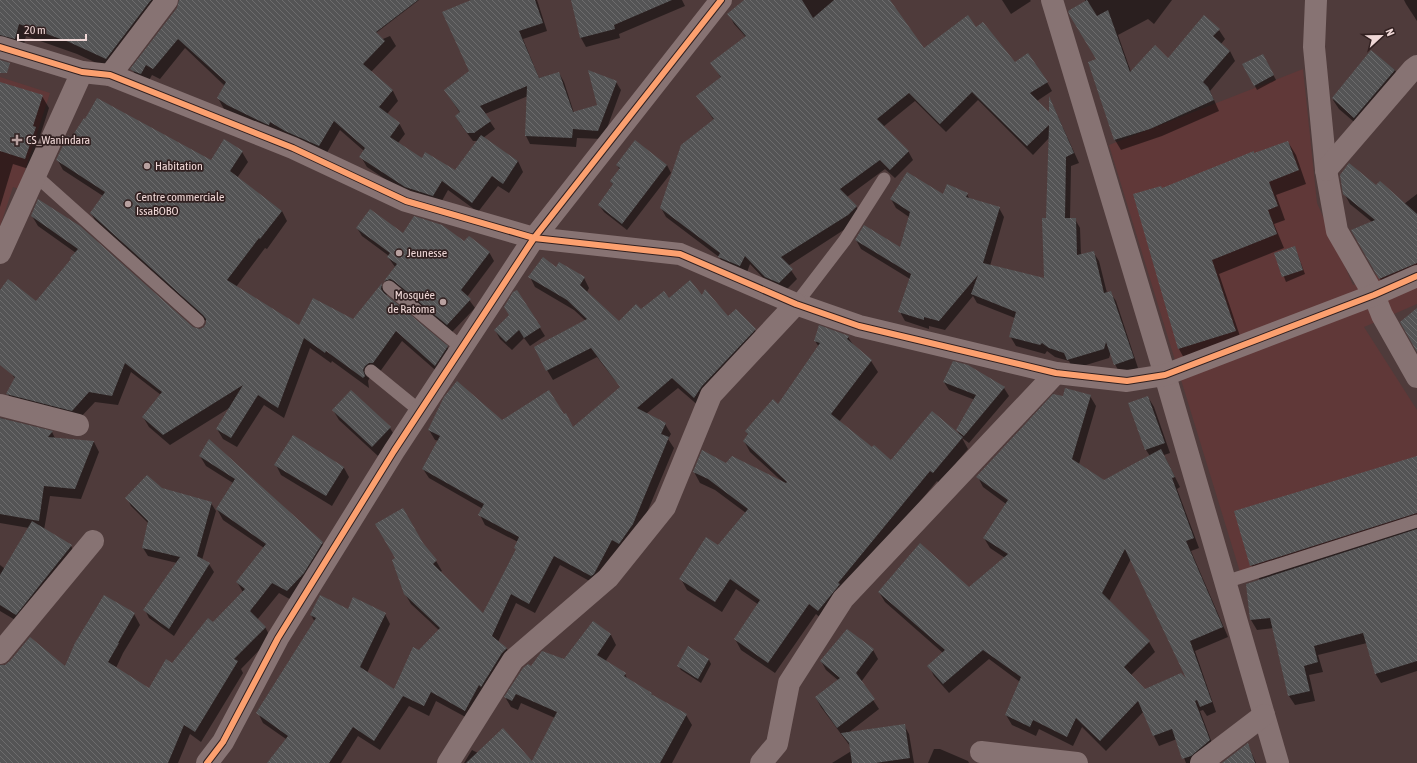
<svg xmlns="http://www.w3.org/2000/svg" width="1417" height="763" viewBox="0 0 1417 763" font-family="'Asap Condensed',sans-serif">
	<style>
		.built { fill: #603838 }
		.shadow { fill: #0007; fill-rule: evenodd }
		.building { fill: url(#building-back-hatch); fill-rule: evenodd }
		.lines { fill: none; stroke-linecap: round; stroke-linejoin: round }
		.lane { stroke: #877373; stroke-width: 13 }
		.street { stroke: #877373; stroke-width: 22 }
		.cycleway-casing { stroke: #312020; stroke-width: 8 }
		.cycleway { stroke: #fca06f; stroke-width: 6 }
		.poi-dot { fill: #b8a1a0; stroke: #312020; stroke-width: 1.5 }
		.labels { text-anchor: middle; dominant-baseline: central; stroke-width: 3.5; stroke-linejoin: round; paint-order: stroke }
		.poi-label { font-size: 12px; fill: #f0d8d7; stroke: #312020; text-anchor: start }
	</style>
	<defs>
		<pattern id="building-back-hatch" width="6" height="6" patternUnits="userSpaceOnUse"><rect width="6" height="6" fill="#545455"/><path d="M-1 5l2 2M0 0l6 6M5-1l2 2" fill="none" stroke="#6d6c6d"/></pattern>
	</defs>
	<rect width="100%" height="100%" fill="#4f3b3b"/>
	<g class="built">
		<path d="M 1303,69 L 1317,203 L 1353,285 L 1417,257 L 1417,304 L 1364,327 L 1417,410 L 1417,514 L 1240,572 L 1109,145 Z"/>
		<path d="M 0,77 L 50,93 L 19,189 L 13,187 L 0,227 Z"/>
	</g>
	<g class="shadow">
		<path d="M 0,0 L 174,0 L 114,71 L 77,54 L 26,36 L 22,51 L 0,47 Z"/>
		<path d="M 180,0 L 419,0 L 350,53 L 390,36 L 396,46 L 371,72 L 393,91 L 398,101 L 387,114 L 399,123 L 405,134 L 398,143 L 422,159 L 456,172 L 478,141 L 473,141 L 461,125 L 456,116 L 460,113 L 445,90 L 470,71 L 473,0 L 537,0 L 547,31 L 523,39 L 539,78 L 559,73 L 564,82 L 574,113 L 598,106 L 616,82 L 621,90 L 603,139 L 577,138 L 576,147 L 530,144 L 526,136 L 528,96 L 485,114 L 495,129 L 483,138 L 518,161 L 523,172 L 509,193 L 498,186 L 478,212 L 448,190 L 439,206 L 412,197 L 367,167 L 361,157 L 364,151 L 340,130 L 325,156 L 224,109 L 218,98 L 225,86 L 185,48 L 160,79 L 152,75 L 147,84 L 138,79 L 132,69 L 178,8 Z"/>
		<path d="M 572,0 L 682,0 L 685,6 L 619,34 L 620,38 L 586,47 L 581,38 Z"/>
		<path d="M 746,0 L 889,0 L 924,49 L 976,29 L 1015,64 L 1047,82 L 1052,91 L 1037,101 L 1050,115 L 1050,99 L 1079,163 L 1071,166 L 1070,219 L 1075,219 L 1080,228 L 1081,255 L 1093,252 L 1099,261 L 1107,293 L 1110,292 L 1116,301 L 1138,368 L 1120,374 L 1115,364 L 1111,352 L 1109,358 L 1073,369 L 1069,361 L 1055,357 L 1047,351 L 1045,354 L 1016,346 L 1010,336 L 1015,318 L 977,303 L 973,296 L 945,330 L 929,326 L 929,329 L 905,321 L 900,312 L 910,279 L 861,249 L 856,240 L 900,249 L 909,217 L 896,208 L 891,199 L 967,194 L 970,200 L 999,208 L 1004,217 L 990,266 L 1045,280 L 1049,138 L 1033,155 L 978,100 L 946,132 L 915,101 L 883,127 L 908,151 L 913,160 L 895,178 L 885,169 L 847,197 L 856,206 L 861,216 L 853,224 L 788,266 L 797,279 L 784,292 L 771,286 L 750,264 L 746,275 L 725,266 L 719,257 L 666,217 L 661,208 L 714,120 L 697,96 L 721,78 L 712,63 L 746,37 L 734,24 L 729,14 Z"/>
		<path d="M 1002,0 L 1030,0 L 1031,1 L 1011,14 Z"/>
		<path d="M 1085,0 L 1172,0 L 1154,24 L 1148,19 L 1118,35 L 1131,72 L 1168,59 L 1219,30 L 1225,39 L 1221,44 L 1230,51 L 1235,61 L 1210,91 L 1219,111 L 1162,136 L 1121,150 L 1115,140 L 1090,62 L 1097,60 Z"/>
		<path d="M 1404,0 L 1417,0 L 1417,21 L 1406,4 Z"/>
		<path d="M 1371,51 L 1395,70 L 1400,80 L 1360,127 L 1339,109 L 1333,100 Z"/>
		<path d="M 1265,59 L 1276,80 L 1257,90 L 1244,64 Z"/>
		<path d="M 0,92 L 42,96 L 49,108 L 40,136 L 42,139 L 32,170 L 13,164 L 0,207 Z"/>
		<path d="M 72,139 L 211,161 L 242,152 L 248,162 L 237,178 L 282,211 L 287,221 L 267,249 L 265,248 L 236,287 L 300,326 L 353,320 L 382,285 L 387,295 L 387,297 L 447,347 L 453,357 L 441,375 L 402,341 L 379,373 L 370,377 L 368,381 L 369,388 L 332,361 L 331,363 L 310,348 L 284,418 L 264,405 L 237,447 L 223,439 L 217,429 L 231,407 L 170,445 L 149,427 L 143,417 L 161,395 L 131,372 L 118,405 L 95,402 L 78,420 L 13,404 L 8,394 L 15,379 L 12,374 L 76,253 L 38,226 L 32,216 L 192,328 L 201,329 L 205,327 L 207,322 L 97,224 L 91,213 L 103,196 L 63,170 L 57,159 Z"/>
		<path d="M 1288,142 L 1296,155 L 1306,184 L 1276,195 L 1285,220 L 1274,224 L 1284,248 L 1219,274 L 1243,345 L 1186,362 L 1179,349 L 1162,189 Z"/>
		<path d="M 617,165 L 667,165 L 671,173 L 627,230 L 604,212 L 599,205 L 614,186 L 611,182 L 620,170 Z"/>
		<path d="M 1376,187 L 1404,204 L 1417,194 L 1417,276 L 1386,289 L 1352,230 L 1372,222 L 1350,204 L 1344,193 Z"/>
		<path d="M 357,228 L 465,243 L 489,252 L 494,261 L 467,297 L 475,308 L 452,332 L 389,289 L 385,281 L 395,267 L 388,257 L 389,256 L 362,236 Z"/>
		<path d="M 1295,247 L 1305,274 L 1286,282 L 1275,254 Z"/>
		<path d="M 557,268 L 584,278 L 589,288 L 587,292 L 619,322 L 641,311 L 669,299 L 703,297 L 728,318 L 755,330 L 760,339 L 700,407 L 678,388 L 646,414 L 665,424 L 671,434 L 668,439 L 674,448 L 638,534 L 597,585 L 560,565 L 535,613 L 516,603 L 498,642 L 507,649 L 512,659 L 471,720 L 436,701 L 429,716 L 409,706 L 380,750 L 358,736 L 341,763 L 268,763 L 286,739 L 263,723 L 258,713 L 315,622 L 311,615 L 348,610 L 385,614 L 390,624 L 367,673 L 394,690 L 420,651 L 439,630 L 411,604 L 405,594 L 422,544 L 436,561 L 442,571 L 440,572 L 483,614 L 517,550 L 518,542 L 485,525 L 480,515 L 483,509 L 429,478 L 423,469 L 439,441 L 435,440 L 429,430 L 502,421 L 573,428 L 621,388 L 597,357 L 553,380 L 547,370 L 586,321 L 574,310 L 535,287 L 530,277 Z"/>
		<path d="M 540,328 L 545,336 L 530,346 L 524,338 L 512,350 L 500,339 L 495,330 Z"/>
		<path d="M 848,337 L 854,346 L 871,361 L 878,372 L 839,422 L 872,449 L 892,462 L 961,437 L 957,430 L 975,400 L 949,390 L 944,382 L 1004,388 L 1009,396 L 969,443 L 962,438 L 968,449 L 939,483 L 937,481 L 844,593 L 824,621 L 816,614 L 775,673 L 741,650 L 735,639 L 759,605 L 736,589 L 722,612 L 687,590 L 681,579 L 718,547 L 746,513 L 715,490 L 700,483 L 694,472 L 727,464 L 783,482 L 750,452 L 744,441 L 748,435 L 746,431 L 779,405 L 819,347 L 815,341 Z"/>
		<path d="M 1090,396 L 1096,406 L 1079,464 L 1104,481 L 1150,456 L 1146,450 L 1148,397 L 1154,407 L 1170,453 L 1164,455 L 1180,487 L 1177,489 L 1199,548 L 1191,551 L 1228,637 L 1195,651 L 1216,712 L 1207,716 L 1203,710 L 1200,711 L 1215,751 L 1200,763 L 1186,763 L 1177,739 L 1159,746 L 1154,736 L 1144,711 L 1106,751 L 1082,727 L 1073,746 L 1039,729 L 1036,736 L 1012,725 L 1006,715 L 1020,682 L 989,659 L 949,693 L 934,676 L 929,666 L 943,653 L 885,602 L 879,592 L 969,588 L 1005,558 L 990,548 L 984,538 L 1006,504 L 983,487 L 978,477 L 1063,398 ZM 1131,559 L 1189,682 L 1145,690 L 1131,675 L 1155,652 L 1149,642 L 1109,601 Z"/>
		<path d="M 333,410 L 390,428 L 396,438 L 378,456 L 339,420 Z"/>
		<path d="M 0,418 L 52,432 L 55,438 L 94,442 L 99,452 L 81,499 L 50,496 L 44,530 L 71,546 L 77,557 L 22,624 L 0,611 L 0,565 L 5,569 L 29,528 L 0,523 Z"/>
		<path d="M 209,440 L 322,543 L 328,554 L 293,601 L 279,593 L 257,620 L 265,627 L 271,638 L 241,669 L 243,673 L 201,742 L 190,734 L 178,763 L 0,763 L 0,666 L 65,667 L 134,614 L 140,625 L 123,653 L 116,668 L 149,689 L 243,592 L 237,582 L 264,548 L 223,520 L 217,509 L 233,483 L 206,466 L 200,456 Z"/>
		<path d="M 1417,457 L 1417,671 L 1381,683 L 1375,673 L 1367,643 L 1318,655 L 1323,672 L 1309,675 L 1315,701 L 1295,705 L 1289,696 L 1273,628 L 1257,630 L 1251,620 L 1247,584 L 1260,580 L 1251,565 Z"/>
		<path d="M 276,465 L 344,468 L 349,477 L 332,506 L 281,475 Z"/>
		<path d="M 161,489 L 211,503 L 216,511 L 202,560 L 209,564 L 214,572 L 174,636 L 149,618 L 145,610 L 177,563 L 148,556 L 143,548 L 149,524 L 131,506 L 127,498 Z"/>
		<path d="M 593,622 L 611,635 L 616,645 L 605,662 L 625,674 L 628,680 L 651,693 L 653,697 L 686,715 L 692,725 L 672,763 L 464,763 L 472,750 L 478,753 L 532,762 L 555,718 L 521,703 L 518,710 L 511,707 L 505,697 L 531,668 L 565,660 Z"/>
		<path d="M 873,650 L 878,659 L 861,682 L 879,709 L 848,733 L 904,725 L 909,734 L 914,763 L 832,763 L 853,750 L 821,707 L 816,698 L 839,681 L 826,670 L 821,661 Z"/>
		<path d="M 709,660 L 711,664 L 701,683 L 681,670 L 678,666 Z"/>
		<path d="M 1248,745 L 1256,763 L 1226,763 Z"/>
		<path d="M 934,749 L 940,749 L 968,761 L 969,763 L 928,763 Z"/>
	</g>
	<g class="building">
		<path d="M 0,0 L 151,0 L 106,59 L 69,42 L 19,24 L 15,39 L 0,35 Z"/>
		<path d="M 179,0 L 418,0 L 376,32 L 385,41 L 363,64 L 393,90 L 379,107 L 400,123 L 390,137 L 422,158 L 425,152 L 455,170 L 481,135 L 518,161 L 503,184 L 492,176 L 472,203 L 442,181 L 433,196 L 405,187 L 359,157 L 365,148 L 334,121 L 319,146 L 285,131 L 270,122 L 269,125 L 266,124 L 227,105 L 217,98 L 226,82 L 178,39 L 153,69 L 146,65 L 141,74 L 133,71 L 130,69 L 177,8 Z"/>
		<path d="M 471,0 L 535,0 L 543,23 L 519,31 L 539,78 L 559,72 L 573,112 L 597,105 L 588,70 L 617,81 L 598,131 L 573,129 L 572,138 L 525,136 L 527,86 L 480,106 L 491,121 L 474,133 L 467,133 L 455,116 L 460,112 L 444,90 L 469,71 L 442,12 Z"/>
		<path d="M 571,0 L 672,0 L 614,25 L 615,29 L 580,38 Z"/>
		<path d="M 744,0 L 802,0 L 813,18 L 834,0 L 890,0 L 924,48 L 968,15 L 976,27 L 983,22 L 1015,62 L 1028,53 L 1048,82 L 1030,93 L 1049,112 L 1049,96 L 1074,153 L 1066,157 L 1065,218 L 1076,218 L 1077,255 L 1094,251 L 1104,293 L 1111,291 L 1134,358 L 1114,365 L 1106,342 L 1104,349 L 1067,360 L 1064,353 L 1049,348 L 1042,343 L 1040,345 L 1009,337 L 1016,312 L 971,294 L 978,275 L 939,321 L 924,317 L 924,320 L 898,312 L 911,274 L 855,240 L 864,225 L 900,247 L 910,212 L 890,199 L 907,172 L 943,194 L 947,184 L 968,193 L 966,197 L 1000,207 L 983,263 L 1044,278 L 1042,218 L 1046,218 L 1049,125 L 1027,146 L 972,92 L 940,124 L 909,93 L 877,119 L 909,151 L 890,170 L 880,160 L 840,189 L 857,206 L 848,215 L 781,257 L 793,269 L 779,283 L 765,277 L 745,256 L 740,266 L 718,257 L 720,253 L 660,208 L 681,145 L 714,119 L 696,96 L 721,77 L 710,63 L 746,36 L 727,14 Z"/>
		<path d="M 1087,0 L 1097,16 L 1108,10 L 1130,72 L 1155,45 L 1168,58 L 1204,15 L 1220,29 L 1213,36 L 1230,51 L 1203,82 L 1208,87 L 1214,100 L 1150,129 L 1114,140 L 1088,62 L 1096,59 L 1070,16 L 1068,11 Z"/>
		<path d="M 1371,50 L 1395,70 L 1354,118 L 1332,98 Z"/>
		<path d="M 1263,54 L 1274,75 L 1254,86 L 1242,64 Z"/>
		<path d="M 0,60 L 10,63 L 7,73 L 0,73 Z"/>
		<path d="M 0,82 L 43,95 L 33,126 L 36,127 L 25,159 L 0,151 Z"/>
		<path d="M 97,98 L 211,160 L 224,139 L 243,151 L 230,171 L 282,211 L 260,239 L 259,238 L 227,280 L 299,325 L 313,298 L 353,319 L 382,283 L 381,289 L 384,293 L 448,346 L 435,366 L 396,331 L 373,363 L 369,363 L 365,366 L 363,370 L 365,376 L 363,378 L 326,351 L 325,353 L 304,338 L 278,408 L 258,395 L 231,438 L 216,429 L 243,385 L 163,435 L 142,417 L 162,392 L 125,363 L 112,396 L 89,392 L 72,411 L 6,394 L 15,377 L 0,365 L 0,290 L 8,279 L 36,301 L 71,259 L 70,258 L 78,249 L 31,216 L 38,199 L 80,226 L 193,327 L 200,329 L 204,327 L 206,323 L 206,319 L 203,315 L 90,213 L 105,192 L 56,160 L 68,135 L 71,138 L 84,118 L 85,119 Z"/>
		<path d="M 635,140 L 667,165 L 622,224 L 598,205 L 613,184 L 610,181 L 620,168 L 616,165 Z"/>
		<path d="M 1288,141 L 1299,170 L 1269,182 L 1278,206 L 1268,210 L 1277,234 L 1212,260 L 1236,331 L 1178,349 L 1133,194 L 1161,186 L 1162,188 L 1254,151 L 1254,153 Z"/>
		<path d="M 1349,163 L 1376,185 L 1380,181 L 1417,214 L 1417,263 L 1379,279 L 1351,230 L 1375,220 L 1343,194 L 1340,175 Z"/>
		<path d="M 370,209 L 403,233 L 414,216 L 442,225 L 464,241 L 469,236 L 490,252 L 461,290 L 471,299 L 447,325 L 394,281 L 390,279 L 384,281 L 397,264 L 387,257 L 390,253 L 356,228 Z"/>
		<path d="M 1295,246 L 1303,270 L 1282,277 L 1274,253 Z"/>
		<path d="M 543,257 L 556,267 L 559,262 L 585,277 L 580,285 L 619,321 L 636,304 L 641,309 L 664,291 L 669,298 L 690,280 L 702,295 L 705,289 L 728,316 L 736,309 L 756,329 L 702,386 L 694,398 L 672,378 L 637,408 L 666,423 L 661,434 L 669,437 L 633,524 L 619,544 L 612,540 L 594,574 L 591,576 L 554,556 L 529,604 L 511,594 L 492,636 L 507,648 L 502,653 L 481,687 L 479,685 L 465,711 L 431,692 L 424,706 L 403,696 L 374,741 L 353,727 L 329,763 L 267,763 L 288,736 L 256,713 L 316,618 L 310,615 L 320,595 L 348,609 L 353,597 L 386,613 L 360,667 L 394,689 L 413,647 L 419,650 L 440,628 L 404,594 L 392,560 L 395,558 L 375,524 L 403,508 L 423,543 L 437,560 L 433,564 L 483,613 L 516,549 L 514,548 L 519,537 L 478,515 L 484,504 L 422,469 L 440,436 L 428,430 L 444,397 L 457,381 L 502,420 L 549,390 L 564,414 L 566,413 L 573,427 L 620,387 L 591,348 L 546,371 L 534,347 L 587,319 L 567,300 L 528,277 Z"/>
		<path d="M 517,290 L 541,327 L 524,338 L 519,330 L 506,342 L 494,330 L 509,315 L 504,307 L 513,292 Z"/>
		<path d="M 1417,308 L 1417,352 L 1400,322 Z"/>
		<path d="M 819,325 L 849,336 L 847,339 L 872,360 L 831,414 L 872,447 L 874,445 L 891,460 L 932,411 L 963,437 L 933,473 L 930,471 L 838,583 L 840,584 L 818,611 L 809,604 L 768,663 L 734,639 L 760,600 L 730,579 L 715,602 L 679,579 L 706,537 L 718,545 L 748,509 L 708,479 L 693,472 L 702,450 L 726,463 L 732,456 L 786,483 L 787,482 L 743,441 L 748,434 L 745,431 L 773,399 L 778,404 L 820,343 L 814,341 Z"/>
		<path d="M 953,361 L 968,365 L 1005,387 L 964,436 L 956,430 L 976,395 L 943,382 Z"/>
		<path d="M 1065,388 L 1091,395 L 1072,459 L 1104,480 L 1161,449 L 1175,477 L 1172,478 L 1194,538 L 1186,541 L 1223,627 L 1190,641 L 1212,702 L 1200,707 L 1197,700 L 1195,701 L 1210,740 L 1191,756 L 1182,759 L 1172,729 L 1153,736 L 1138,701 L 1100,741 L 1076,718 L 1067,737 L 1033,720 L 1030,727 L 1005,715 L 1021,677 L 983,650 L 943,684 L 927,666 L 945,650 L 878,592 L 920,543 L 969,587 L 1008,554 L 983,538 L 1008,500 L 976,477 L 1053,394 L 1063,396 ZM 1125,549 L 1186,678 L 1181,673 L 1145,689 L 1124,667 L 1150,641 L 1102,593 Z"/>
		<path d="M 351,390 L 391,427 L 372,447 L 332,410 Z"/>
		<path d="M 1148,396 L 1165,443 L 1145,450 L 1128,403 Z"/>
		<path d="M 0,418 L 53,431 L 48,437 L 94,441 L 75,489 L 44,486 L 39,521 L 0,514 Z"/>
		<path d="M 293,435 L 344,467 L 326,496 L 274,465 Z"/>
		<path d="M 209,439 L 323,542 L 304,573 L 287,591 L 272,583 L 250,611 L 266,627 L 234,659 L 238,661 L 195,732 L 184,725 L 168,763 L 0,763 L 0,665 L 5,665 L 10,661 L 30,637 L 65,666 L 75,643 L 104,595 L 135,613 L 118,643 L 119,643 L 108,662 L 149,688 L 166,659 L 172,663 L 208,618 L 213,622 L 245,589 L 236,582 L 266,544 L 216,509 L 235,479 L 199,456 Z"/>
		<path d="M 1417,456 L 1417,513 L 1250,566 L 1234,511 Z"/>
		<path d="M 147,475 L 162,488 L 212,502 L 197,556 L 210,563 L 169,629 L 143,610 L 180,557 L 142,548 L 148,521 L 125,498 Z"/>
		<path d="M 32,521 L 72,545 L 16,615 L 0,605 L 0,575 Z"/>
		<path d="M 1417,529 L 1417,661 L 1375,674 L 1363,633 L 1314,646 L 1318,662 L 1304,666 L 1310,691 L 1288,696 L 1270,618 L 1250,620 L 1246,584 Z"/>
		<path d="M 593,621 L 611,634 L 597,655 L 626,673 L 624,676 L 652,693 L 651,694 L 687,714 L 660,763 L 466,763 L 503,728 L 532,761 L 557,712 L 516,694 L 512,701 L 504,697 L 523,668 L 528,664 L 531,666 L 542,651 L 564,659 Z"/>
		<path d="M 847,629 L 874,649 L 856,673 L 875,699 L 837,728 L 815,697 L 840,678 L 820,661 Z"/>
		<path d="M 688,646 L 709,659 L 698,679 L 677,666 Z"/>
		<path d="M 905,724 L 910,758 L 875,763 L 852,763 L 849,743 L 841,733 Z"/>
		<path d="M 1248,743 L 1255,763 L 1222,763 Z"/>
	</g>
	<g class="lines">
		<g class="lane">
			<path d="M 35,175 L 198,321"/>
			<path d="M 389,287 L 462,348"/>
			<path d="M 796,304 L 845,240 L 884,179"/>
			<path d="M 371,371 L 420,411"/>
			<path d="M 1225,582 L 1417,521"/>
		</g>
		<g class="street">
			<path d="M 1052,0 L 1165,375 L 1278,763"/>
			<path d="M 1316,0 L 1314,47 L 1326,170 L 1337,231 L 1374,295 L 1382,315 L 1417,377"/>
			<path d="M 0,47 L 82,72 L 110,75 L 293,148 L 406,201 L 534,238 L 680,254 L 796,304 L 859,326 L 1056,373 L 1127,381 L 1165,375 L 1374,295 L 1417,276"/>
			<path d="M 110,75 L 167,0"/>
			<path d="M 1326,170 L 1413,69 L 1417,66"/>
			<path d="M 0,253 L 82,72"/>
			<path d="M 0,405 L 78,425"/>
			<path d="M 0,653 L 93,541"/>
			<path d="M 981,752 L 1077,763"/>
			<path d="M 207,763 L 223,742 L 278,638 L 394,451 L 534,238 L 721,0"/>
			<path d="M 448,763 L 513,660 L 608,578 L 665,507 L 711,395 L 796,304"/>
			<path d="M 761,763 L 777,744 L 789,683 L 843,599 L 1056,373"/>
			<path d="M 1201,763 L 1264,715"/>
		</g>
		<defs>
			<g id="cycleway">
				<path d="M 0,47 L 82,72 L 110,75 L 293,148 L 406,201 L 534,238 L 680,254 L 796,304 L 859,326 L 1056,373 L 1127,381 L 1165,375 L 1374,295 L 1417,276"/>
				<path d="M 207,763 L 223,742 L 278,638 L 394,451 L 534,238 L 721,0"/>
			</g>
		</defs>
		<use href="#cycleway" class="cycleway-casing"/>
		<use href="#cycleway" class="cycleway"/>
	</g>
	<g class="poi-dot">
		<path d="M15 134h4v4h4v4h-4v4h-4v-4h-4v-4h4z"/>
		<circle cx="147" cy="166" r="4"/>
		<circle cx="128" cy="204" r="4"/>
		<circle cx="399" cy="253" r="4"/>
		<circle cx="443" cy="302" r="4"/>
	</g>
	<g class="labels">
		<g class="poi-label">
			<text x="26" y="140">CS_Wanindara</text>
			<text x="155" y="166">Habitation</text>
			<text x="136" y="197">Centre commerciale<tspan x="136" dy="14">IssaBOBO</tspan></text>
			<text x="407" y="253">Jeunesse</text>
			<text x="435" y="295" text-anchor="end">Mosquée<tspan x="435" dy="14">de Ratoma</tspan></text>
		</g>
	</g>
	<g transform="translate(1381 36) rotate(68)" stroke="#312020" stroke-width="3" paint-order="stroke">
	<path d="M0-3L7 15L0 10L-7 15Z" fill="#f0d8d7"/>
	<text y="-6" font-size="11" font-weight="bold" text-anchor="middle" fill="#f0d8d7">N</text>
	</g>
	<path d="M18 34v6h68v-6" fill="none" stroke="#f0d8d7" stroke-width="2"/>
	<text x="24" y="34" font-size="12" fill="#f0d8d7" stroke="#312020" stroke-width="3" paint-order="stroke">20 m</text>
</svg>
